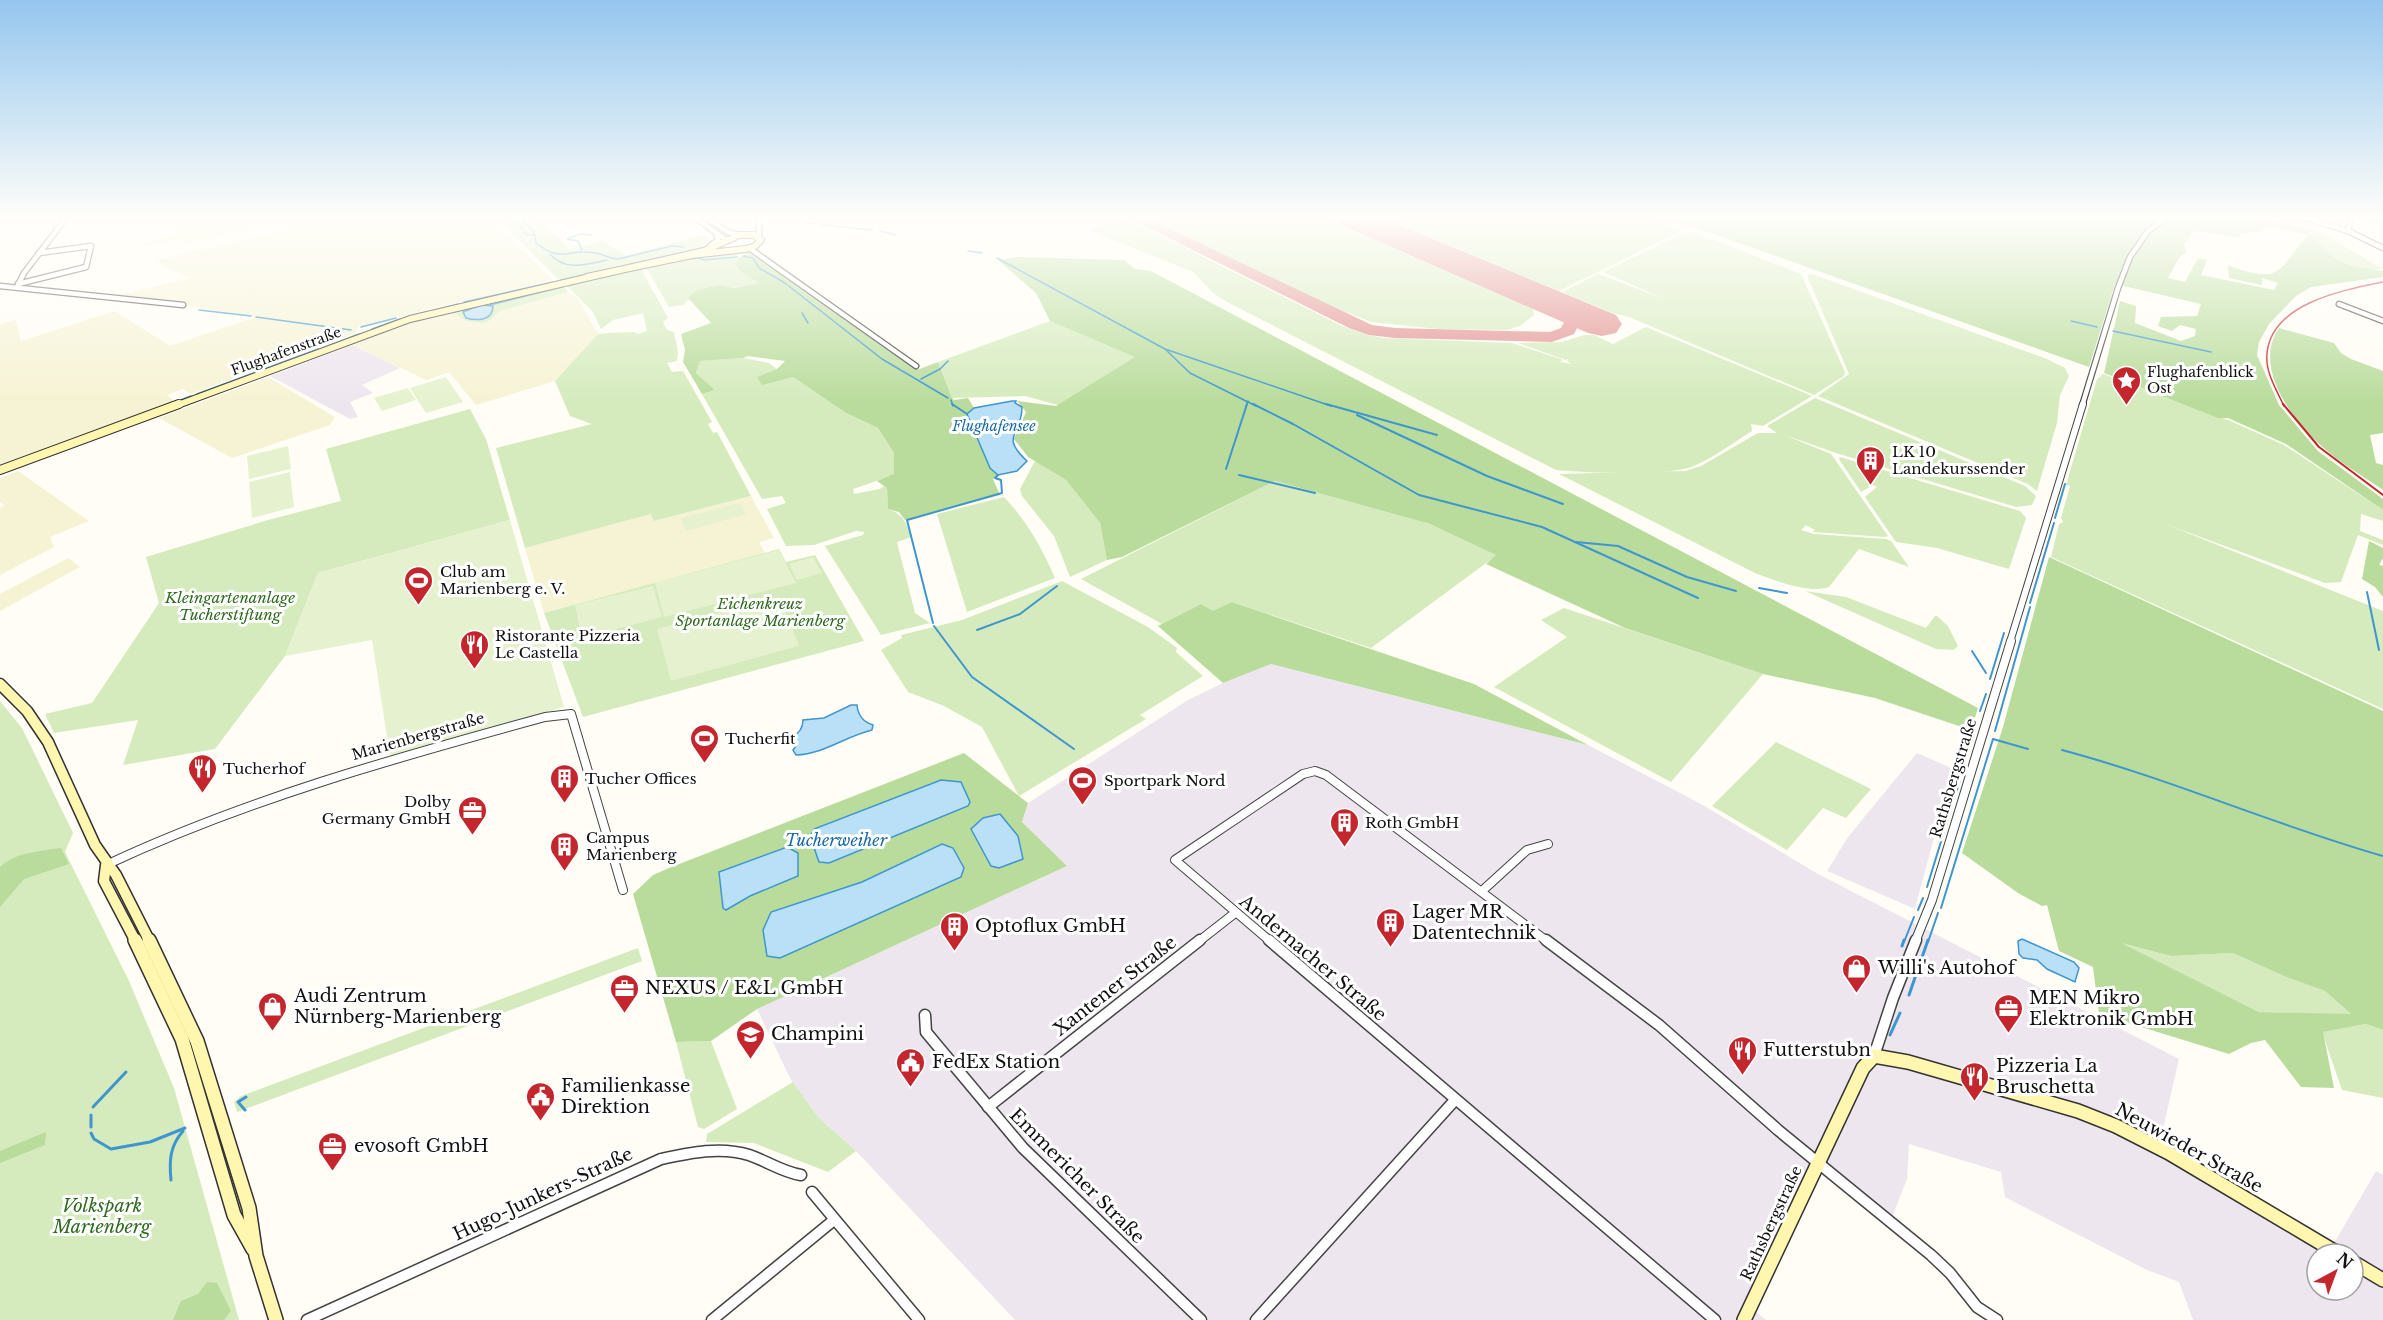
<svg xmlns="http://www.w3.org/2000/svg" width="2383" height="1320" viewBox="0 0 2383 1320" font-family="'Libre Baskerville',serif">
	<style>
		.industrial { fill: #eee6ef; fill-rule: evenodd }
		.farmland { fill: #f6f3d4 }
		.green { fill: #d5ebbd }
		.forest { fill: #b9dc9c; fill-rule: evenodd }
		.pitch { fill: #e6f2cf }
		.water { fill: #b9e0f7; stroke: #3f96cf; stroke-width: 1.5 }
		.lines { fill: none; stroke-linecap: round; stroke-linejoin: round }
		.stream-far2 { stroke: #3f96cf; stroke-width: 1.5 }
		.stream-far1 { stroke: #3f96cf; stroke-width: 2 }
		.stream { stroke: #3f96cf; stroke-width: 3 }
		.taxiway { fill: #e29292; fill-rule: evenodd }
		.runway { fill: #e29292; fill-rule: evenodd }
		.street-far3-casing { stroke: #444; stroke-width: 7 }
		.street-far2-casing { stroke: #444; stroke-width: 8 }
		.street-far1-casing { stroke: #444; stroke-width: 10 }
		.street-casing { stroke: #444; stroke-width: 13 }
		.secondary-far3-casing { stroke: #333; stroke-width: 8 }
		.secondary-far2-casing { stroke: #333; stroke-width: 10 }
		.secondary-far1-casing { stroke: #333; stroke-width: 13 }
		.secondary-casing { stroke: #333; stroke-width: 16 }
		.street-far3 { stroke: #fff; stroke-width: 4.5 }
		.street-far2 { stroke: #fff; stroke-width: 6 }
		.street-far1 { stroke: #fff; stroke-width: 8 }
		.street { stroke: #fff; stroke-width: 10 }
		.secondary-far3 { stroke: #fff6b0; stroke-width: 6 }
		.secondary-far2 { stroke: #fff6b0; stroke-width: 8 }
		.secondary-far1 { stroke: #fff6b0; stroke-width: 10 }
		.secondary { stroke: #fff6b0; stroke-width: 13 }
		.rail-far1 { stroke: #c4262e; stroke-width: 1.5 }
		.rail { stroke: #c4262e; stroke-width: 2 }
		.labels { text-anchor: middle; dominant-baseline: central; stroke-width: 6; stroke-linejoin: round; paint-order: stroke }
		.far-street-label { font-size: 14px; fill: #111; stroke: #fff }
		.far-poi-label { font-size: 14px; fill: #111; stroke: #fff; text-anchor: start }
		.far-water-label { font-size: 14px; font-style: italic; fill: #1768a6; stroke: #fff }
		.poi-label { font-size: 15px; fill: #111; stroke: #fff; text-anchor: start }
		.park-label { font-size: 15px; font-style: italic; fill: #2f6b1f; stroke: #fff }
		.street-label { font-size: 15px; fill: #111; stroke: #fff }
		.water-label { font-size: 16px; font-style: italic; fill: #1768a6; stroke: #fff }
		.near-poi-label { font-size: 18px; fill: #111; stroke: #fff; text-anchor: start }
		.near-street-label { font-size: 18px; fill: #111; stroke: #fff }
		.near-park-label { font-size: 18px; font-style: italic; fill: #2f6b1f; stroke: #fff }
	</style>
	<rect width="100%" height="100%" fill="#fffdf5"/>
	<g class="industrial">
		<path d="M 353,345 L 400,368 L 362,385 L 373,393 L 350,402 L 358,417 L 350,419 L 270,376 Z"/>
		<path d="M 1271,664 L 1588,745 L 1701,804 L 1818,874 L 2179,1059 L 2160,1142 L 2333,1245 L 2376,1171 L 2383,1175 L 2383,1320 L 2193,1320 L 2179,1282 L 2147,1270 L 2005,1197 L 2001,1172 L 1909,1144 L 1907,1179 L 1889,1225 L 1818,1171 L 1752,1308 L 1766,1320 L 1015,1320 L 856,1151 L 818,1117 L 790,1078 L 757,1009 L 1067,866 L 1022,822 L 1028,803 L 1188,700 L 1223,683 ZM 2317,1254 L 2353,1254 L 2353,1290 L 2317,1290 Z"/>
		<path d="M 1917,753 L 1960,772 L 1938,823 L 1915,909 L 1827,871 L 1848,837 Z"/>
	</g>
	<g class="farmland">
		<path d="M 126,218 L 489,218 L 553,280 L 359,326 L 356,333 L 191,394 L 183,389 L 167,395 L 174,401 L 0,465 L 0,324 L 16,320 L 21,341 L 115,311 L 170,346 L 256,317 L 119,295 L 191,278 L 163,266 L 157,260 L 289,229 L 284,222 L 182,244 L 180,239 L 144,246 L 141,243 L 175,235 L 167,219 L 125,226 Z"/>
		<path d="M 568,292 L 578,299 L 598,334 L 555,381 L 476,405 L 449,372 L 426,380 L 353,345 L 414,322 L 452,312 L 466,321 L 489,321 L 500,311 Z"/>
		<path d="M 268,377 L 335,417 L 330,425 L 232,458 L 159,418 Z"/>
		<path d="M 18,471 L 89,521 L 50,537 L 54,547 L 0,575 L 0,508 L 5,505 L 0,502 L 0,478 Z"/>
		<path d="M 751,496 L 774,538 L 759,542 L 765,553 L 544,613 L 525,548 L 651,514 L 655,521 Z"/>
		<path d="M 68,558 L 80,567 L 0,611 L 0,594 Z"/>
	</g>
	<g class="green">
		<path d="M 497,218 L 535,218 L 570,249 L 603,241 L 625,256 L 703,235 L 709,240 L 698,248 L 559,280 Z"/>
		<path d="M 1126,218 L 1342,326 L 1368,335 L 1384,338 L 1512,343 L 1558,358 L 1563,360 L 1560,362 L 1572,364 L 1567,361 L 1569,358 L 1566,360 L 1518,343 L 1562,342 L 1584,335 L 1594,335 L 1613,344 L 1646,327 L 1812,396 L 1763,426 L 1751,424 L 1752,431 C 1734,442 1716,456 1696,465 C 1673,477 1584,473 1556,470 L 1227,302 L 1213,293 L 1193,272 L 1091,231 L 1095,227 Z"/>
		<path d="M 1147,218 L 1323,218 L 1533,309 L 1534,315 L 1520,326 L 1507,330 L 1438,329 L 1371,322 L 1314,299 Z"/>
		<path d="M 1385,218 L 1651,218 L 1681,231 L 1559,291 Z"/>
		<path d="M 2310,230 L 2320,232 L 2383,269 C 2353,270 2342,266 2321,245 C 2316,240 2312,237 2310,230 Z"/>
		<path d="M 1685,233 L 1696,233 L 1801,274 L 1845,372 L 1844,376 L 1814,395 L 1629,317 L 1613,313 L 1562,292 L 1598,274 L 1667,300 L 1603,272 Z"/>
		<path d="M 737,254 L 739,261 L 735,264 L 742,273 L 759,283 L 733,288 L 719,285 L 699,289 L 683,305 L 669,307 L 646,267 L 692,257 Z"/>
		<path d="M 641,269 L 668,318 L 663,322 L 667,330 L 674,332 L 678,352 L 677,361 L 667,363 L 672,372 L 683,371 L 712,422 L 708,424 L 713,433 L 717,432 L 751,496 L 654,521 L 651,514 L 525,548 L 496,448 L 592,424 L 570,416 L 555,381 L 598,334 C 611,332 621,333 635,332 L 638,334 L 647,331 L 643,313 L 613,320 L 601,329 L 593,312 L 567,286 Z"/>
		<path d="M 1812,274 L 2047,359 L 2065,368 L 2069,376 L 2060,395 L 2057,423 L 2037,491 L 2028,484 L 1818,396 L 1849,374 L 1808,278 L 1808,275 Z"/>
		<path d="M 563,286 L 568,292 L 500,311 L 489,321 L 482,323 L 466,321 L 452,312 L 466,309 L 463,312 L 472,320 L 488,317 L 490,305 L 486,305 Z"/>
		<path d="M 1050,321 L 1136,357 L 1058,405 L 1025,396 L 952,398 L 938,362 Z"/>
		<path d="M 743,358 L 769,363 L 777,369 L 758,377 L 793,377 L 846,413 L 878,428 L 894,453 L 894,475 L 853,489 L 854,494 L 880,489 L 884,486 L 887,488 L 888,509 C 903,514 906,522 911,537 L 897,542 L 915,613 L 930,623 L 881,635 L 825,546 L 863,535 L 864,532 L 856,531 L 814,545 L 786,546 L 767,509 L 786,503 L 782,496 L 762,499 L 702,394 L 715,390 L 696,373 L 699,361 Z"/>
		<path d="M 2103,374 L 2228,420 L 2284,445 L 2383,510 L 2383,521 L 2361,514 L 2360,531 L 2383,540 L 2383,545 L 2358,535 L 2341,582 L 2325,583 L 2165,524 L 2383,611 L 2383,709 L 2051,557 L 2059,524 L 2063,522 L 2061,518 L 2070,486 L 2066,485 L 2097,379 Z"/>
		<path d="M 1815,398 L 2025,486 L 2036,496 L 2032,505 L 2016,507 L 1836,453 L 1782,434 L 1831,454 L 1888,536 L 1885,537 L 1812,532 L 1815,530 L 1806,525 L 1801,530 L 1814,534 L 1886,539 L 1891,541 L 1909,567 L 1859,549 L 1829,587 C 1807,594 1778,581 1757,574 L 1559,474 L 1685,471 L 1701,466 L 1758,433 L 1777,433 L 1767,426 Z"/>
		<path d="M 470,409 L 486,439 L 510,520 L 318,573 L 285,656 L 215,749 L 123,765 L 138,720 L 54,733 L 45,714 L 92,703 L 159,603 L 146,557 L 268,520 L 341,501 L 326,449 Z"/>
		<path d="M 1840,457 L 2020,511 L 2026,518 L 2009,569 L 1937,548 L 1896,542 L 1865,497 L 1877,487 L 1871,484 L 1868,486 L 1870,487 L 1861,492 L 1839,459 Z"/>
		<path d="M 1035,461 L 1066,480 L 1100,523 L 1107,560 L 1070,577 L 1054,536 L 1022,496 L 1020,489 Z"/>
		<path d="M 1275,481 L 1430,524 L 1497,555 L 1371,648 L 1232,602 L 1213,612 L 1201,604 L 1162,624 L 1081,579 Z"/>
		<path d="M 1004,497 C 1027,521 1042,548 1055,578 L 967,612 L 937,514 Z"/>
		<path d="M 779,549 L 786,562 L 815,555 L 864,641 L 583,717 L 544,613 Z"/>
		<path d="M 1062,581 L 1148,627 L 1177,648 L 1176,652 L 1203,676 L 1140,715 L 1146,719 L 1019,796 L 982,727 L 944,706 L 908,692 L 881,650 L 902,638 L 901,635 L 962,620 Z"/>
		<path d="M 1805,591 L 1846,597 L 1926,628 L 1935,616 L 1937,616 L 1948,626 L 1958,646 L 1953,650 L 1936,649 Z"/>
		<path d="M 1564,608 L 1763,674 L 1671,782 L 1494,687 L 1567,637 L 1541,620 Z"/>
		<path d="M 0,701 L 22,728 L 73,833 L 65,852 L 129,981 L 174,1088 L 239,1320 L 0,1320 Z"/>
		<path d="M 1776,742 L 1871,789 L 1846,818 L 1823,808 L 1787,850 L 1712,806 Z"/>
		<path d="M 2117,942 L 2171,956 L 2233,953 L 2286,977 L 2325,991 L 2352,1015 L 2259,1012 Z"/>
		<path d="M 638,948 L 642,961 L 237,1112 L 234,1102 L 241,1096 Z"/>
		<path d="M 2366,1024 L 2383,1030 L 2383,1098 L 2342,1090 L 2322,1032 Z"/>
		<path d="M 711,1041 L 737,1109 L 704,1129 L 698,1127 L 676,1042 Z"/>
		<path d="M 793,1082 L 818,1117 L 856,1151 L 828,1172 L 754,1143 L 706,1142 L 707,1134 Z"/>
	</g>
	<g class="forest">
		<path d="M 1669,218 L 2256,218 L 2310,230 C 2312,238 2318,242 2324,248 C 2346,270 2355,266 2383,271 L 2383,277 L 2311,287 L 2296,296 L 2269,324 L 2259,342 L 2257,355 L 2279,405 L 2318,451 L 2383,499 L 2383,510 L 2286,444 L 2228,418 L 2218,418 L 2104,373 L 2120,301 L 2136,306 L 2135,323 L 2181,341 L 2195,336 L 2196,329 L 2180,325 L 2172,331 L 2158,326 L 2161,317 L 2197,316 L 2201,304 L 2115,284 L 2089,367 ZM 2269,226 L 2308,235 C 2274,276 2281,282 2228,266 L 2229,278 L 2262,285 L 2262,278 L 2278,283 L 2274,290 L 2201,275 L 2207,260 L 2198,258 L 2185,282 L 2168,278 L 2180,256 L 2186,253 L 2184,244 L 2195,231 L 2241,238 L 2239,233 L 2259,232 Z"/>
		<path d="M 749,253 L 917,370 L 938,362 L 952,398 L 954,400 L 968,398 L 974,408 L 967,414 L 990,468 L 998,475 L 993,479 L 1000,495 L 905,520 L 899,512 L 888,509 L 887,488 L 877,481 L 894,474 L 894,453 L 878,428 L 846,413 L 793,377 L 762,385 L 757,377 L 777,369 L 785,361 L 748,356 L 743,358 L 700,361 L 696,373 L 715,390 L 702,394 L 683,362 L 685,350 L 681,334 L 711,323 L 688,298 L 699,289 L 719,285 L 734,288 L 759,283 L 742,273 L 735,264 L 739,261 L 738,258 Z"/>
		<path d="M 1019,257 L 1124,260 L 1135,269 L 1151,271 L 1978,708 L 1971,730 L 1875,698 L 1763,674 L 1625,628 L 1486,564 L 1496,555 L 1430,524 L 1275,481 L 1122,557 L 1107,560 L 1100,523 L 1066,480 L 1028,457 L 1014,439 L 1026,412 L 1017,401 L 1056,406 L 1135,357 L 1050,321 L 1036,293 L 998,260 Z"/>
		<path d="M 2279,328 L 2334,343 L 2341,353 L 2351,359 L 2383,371 L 2383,433 L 2370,435 L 2376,463 L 2383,465 L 2383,490 C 2360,474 2333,459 2313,438 C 2287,412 2254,364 2279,328 Z"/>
		<path d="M 2369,541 L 2383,548 L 2383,558 L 2379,565 L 2383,566 L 2383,597 L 2375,587 L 2362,579 Z"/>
		<path d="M 2049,557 L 2383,711 L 2383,1030 L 2366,1024 L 2323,1032 L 2334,1088 L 2301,1087 L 2265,1040 L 2251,1043 L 2229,1054 L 2099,1014 L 2093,967 L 2059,951 L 2047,905 L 2042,906 L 2018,893 L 1962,853 L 2003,727 ZM 2121,943 L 2171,956 L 2233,953 L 2286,977 L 2325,991 L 2351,1014 L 2259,1012 Z"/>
		<path d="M 1232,602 L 1474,684 L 1588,745 L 1271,664 L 1223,683 L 1158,626 L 1201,604 L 1213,611 Z"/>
		<path d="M 964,753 L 1028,803 L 1022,822 L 1067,866 L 757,1009 L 711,1041 L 676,1042 L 633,894 L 653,875 L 669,868 ZM 942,844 L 964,868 L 960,877 L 780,958 L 862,882 ZM 787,847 L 750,896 L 726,910 L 719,872 Z"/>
		<path d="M 61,848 L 69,864 L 24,879 L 0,907 L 0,867 C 16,852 40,851 61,848 Z"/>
		<path d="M 46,1132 L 45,1145 L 0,1163 L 0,1151 Z"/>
		<path d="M 207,1282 L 217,1283 L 231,1311 L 224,1320 L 173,1320 L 181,1301 L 198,1294 Z"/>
	</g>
	<g class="pitch">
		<path d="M 446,377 L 463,402 L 426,413 L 410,388 Z"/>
		<path d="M 408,388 L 416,400 L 382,411 L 374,398 Z"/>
		<path d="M 288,446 L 291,469 L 249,479 L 247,456 Z"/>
		<path d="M 290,472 L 294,507 L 252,518 L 249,482 Z"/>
		<path d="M 740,503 L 746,514 L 686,531 L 681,518 Z"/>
		<path d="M 510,520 L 564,707 L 390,756 L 372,640 L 285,656 L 318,573 Z"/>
		<path d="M 779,550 L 796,583 L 664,617 L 655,583 Z"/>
		<path d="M 813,557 L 822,573 L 797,580 L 789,564 Z"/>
		<path d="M 653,586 L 662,617 L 582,638 L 575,605 Z"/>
		<path d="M 780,597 L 799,646 L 671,681 L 657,629 Z"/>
	</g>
	<g class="water">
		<path d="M 481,305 L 493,306 C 493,321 477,321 466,318 L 463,312 Z"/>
		<path d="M 1012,401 L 1016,401 L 1015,403 L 1022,407 C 1022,436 999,435 1027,461 L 1017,471 L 998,475 L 990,468 L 967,414 L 974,408 Z"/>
		<path d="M 851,705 L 857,705 C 858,716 863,722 873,725 L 872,730 C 846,736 824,754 796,755 L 793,750 L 796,746 L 792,737 C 800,733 803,728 803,720 L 824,718 Z"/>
		<path d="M 941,780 L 961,782 L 970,802 L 968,806 L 829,863 L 819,862 L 810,836 L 814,829 Z"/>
		<path d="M 1000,814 L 1018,836 L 1023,859 L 999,868 L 991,866 L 971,829 L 983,818 Z"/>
		<path d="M 942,844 L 953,848 L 964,868 L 961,877 L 780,958 L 767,956 L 763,930 L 771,912 L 862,882 Z"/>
		<path d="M 787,847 L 798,853 L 798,876 L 750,896 L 726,910 L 723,908 L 719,872 Z"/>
		<path d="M 2022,939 L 2074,962 L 2079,968 L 2075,982 L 2047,969 L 2037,960 L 2023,958 L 2019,954 L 2018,941 Z"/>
	</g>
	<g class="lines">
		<g class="stream-far2">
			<path d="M 514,218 L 520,225"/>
			<path d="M 521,218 L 534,232 L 536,243 C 563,264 566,248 595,253 C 604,254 609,259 618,259 L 672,246 L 683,247"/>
			<path d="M 525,223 L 520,226 L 527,235 L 535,235"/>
			<path d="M 806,223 L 815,224"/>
			<path d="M 822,225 L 872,230"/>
			<path d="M 880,231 L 896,235"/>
			<path d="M 700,248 L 708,246"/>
			<path d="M 582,250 L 578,241 L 567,239 L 580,234 L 592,235"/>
			<path d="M 968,251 L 982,253"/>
			<path d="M 550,254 C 565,272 587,264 607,260"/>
			<path d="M 743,256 L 753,258 L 759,268 L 785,283 L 882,359 L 948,398"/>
			<path d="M 698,258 L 704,260 L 737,257"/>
			<path d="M 997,258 L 1165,349 L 1331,406"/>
			<path d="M 689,259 L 698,258"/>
			<path d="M 626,265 L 698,249"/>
			<path d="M 611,269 L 621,267"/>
			<path d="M 561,280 L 587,274"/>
			<path d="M 568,285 L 638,269"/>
			<path d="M 464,302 L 553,282"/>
			<path d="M 490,305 L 561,287"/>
			<path d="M 199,310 L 251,316"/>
			<path d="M 802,313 L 808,323"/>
			<path d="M 420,314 L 458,304"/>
			<path d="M 256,317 L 351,330"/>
			<path d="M 2071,321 L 2097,327"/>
			<path d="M 361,327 L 396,318"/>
			<path d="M 372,329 L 400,319"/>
			<path d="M 2113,331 L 2211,352"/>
			<path d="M 320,349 L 359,334"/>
			<path d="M 1165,349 L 1190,373 L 1256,406"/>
			<path d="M 921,379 L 940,369 L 948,361"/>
			<path d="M 197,394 L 318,349"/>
			<path d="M 951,400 L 953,406"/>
			<path d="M 178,401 L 191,396"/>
			<path d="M 1246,406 L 1248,401"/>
		</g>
		<g class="stream-far1">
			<path d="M 952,404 L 967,414"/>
			<path d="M 1253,404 L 1293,424 L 1419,495 L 1542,527 L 1698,598"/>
			<path d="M 1326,404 L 1437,435"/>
			<path d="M 1357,415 L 1487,476 L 1563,504"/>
			<path d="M 1226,469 L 1247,404"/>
			<path d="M 1239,475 L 1315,493"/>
			<path d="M 2055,518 L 2065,484"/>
			<path d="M 1576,542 L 1618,546 L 1687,577 L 1736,591"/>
			<path d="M 1759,588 L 1787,593"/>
			<path d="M 2367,592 L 2379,650"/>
			<path d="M 2030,603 L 2054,523"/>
			<path d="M 933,623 L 907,520 L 1002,493 L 1001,480 L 995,478 L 998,475"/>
			<path d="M 934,626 L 972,677 L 1074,749"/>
			<path d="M 977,630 L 1020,614 L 1057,586"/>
			<path d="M 1972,651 L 1986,673"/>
			<path d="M 1990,679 L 2004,633"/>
			<path d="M 1980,711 L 1986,694"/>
			<path d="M 1995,731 L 2030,607"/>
			<path d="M 2062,750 C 2171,779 2274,825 2383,856"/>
			<path d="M 1927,887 L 1960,780"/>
			<path d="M 1941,908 L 1993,739 L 2028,749"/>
			<path d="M 1918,910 L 1923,898"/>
			<path d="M 1904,942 L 1914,917"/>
			<path d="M 1928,942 L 1938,913"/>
		</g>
		<g class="stream">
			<path d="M 1902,946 L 1904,940"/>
			<path d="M 1891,973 L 1897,959"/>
			<path d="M 1909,995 L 1928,940"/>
			<path d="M 1890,1035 L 1900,1013"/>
			<path d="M 93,1107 L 126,1072"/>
			<path d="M 245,1110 L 238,1102 L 246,1097"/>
			<path d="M 91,1115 L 91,1127"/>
			<path d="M 91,1133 L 94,1139 L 111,1149 L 150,1142 L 185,1128"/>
			<path d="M 171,1180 C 169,1160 170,1146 183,1131"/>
		</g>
		<path class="taxiway" d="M 1129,218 L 1147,218 L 1372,325 L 1395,328 L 1550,332 L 1561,328 L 1565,320 C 1557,311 1546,309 1538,300 L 1541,297 C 1557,293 1572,308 1581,320 L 1574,334 L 1552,342 L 1395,338 L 1369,335 L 1349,328 Z"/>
		<path class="runway" d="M 1335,218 L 1383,218 L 1616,315 L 1622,324 L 1616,333 L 1602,336 L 1588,333 L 1341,225 Z"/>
		<defs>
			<g id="street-far3">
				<path d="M 696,218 L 726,240"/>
				<path d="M 707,218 L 728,232 L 739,235"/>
				<path d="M 759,218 L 759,236"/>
				<path d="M 2306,218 L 2348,231 L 2383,248"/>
				<path d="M 2348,231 L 2351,218"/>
				<path d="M 710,246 L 718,240 L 716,232"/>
				<path d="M 749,248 L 916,366"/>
				<path d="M 18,284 L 86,267 L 91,246 L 39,253"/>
				<path d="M 18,285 L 24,273 L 66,218"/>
				<path d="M 0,286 L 183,305"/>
				<path d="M 2339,304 L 2383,321"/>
				<path d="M 2082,406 L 2118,288 L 2130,257 L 2148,231 L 2165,218"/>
			</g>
			<path id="street-far2" d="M 2010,642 L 2083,404"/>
			<g id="street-far1">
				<path d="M 106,865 C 247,799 395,758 545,717 L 571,714 L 623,890"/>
				<path d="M 1482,891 L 1527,850 L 1548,844"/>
				<path d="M 1198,942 L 1235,913"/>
				<path d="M 1271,942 L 1175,860 L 1303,774 L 1315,771 L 1326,775 L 1548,942"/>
				<path d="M 1915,942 L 1932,900 L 2011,641"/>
			</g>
			<g id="street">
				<path d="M 1269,940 L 1715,1320"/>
				<path d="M 1546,940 L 1659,1025 L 1778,1130 L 1931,1255 L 1950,1273 L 1977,1307 L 1997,1320"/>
				<path d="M 925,1015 L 926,1032 L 1023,1148 L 1201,1320"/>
				<path d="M 1874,1056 L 1893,998 L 1916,940"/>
				<path d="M 988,1107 L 1200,940"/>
				<path d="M 812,1192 L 919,1320"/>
				<path d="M 307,1320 L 661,1159 C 689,1153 720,1146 749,1155 C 767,1161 782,1172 801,1175"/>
				<path d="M 712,1320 L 834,1220"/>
				<path d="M 1256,1320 L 1455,1100"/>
			</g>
			<g id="secondary-far3">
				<path d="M 739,235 L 754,235 L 761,240 L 755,246 L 746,249 L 692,255 L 620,270 L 704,251 Z"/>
				<path d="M 587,277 L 620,270"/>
				<path d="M 175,406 L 410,319 L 620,270"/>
			</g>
			<path id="secondary-far2" d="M 0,470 L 179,404"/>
			<g id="secondary-far1">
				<path d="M 0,684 L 27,711 L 48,742 L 95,845 L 116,875 L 150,942"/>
				<path d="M 106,865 L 104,881 L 136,942"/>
			</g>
			<g id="secondary">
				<path d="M 135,940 L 182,1039 L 234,1215 L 253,1249"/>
				<path d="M 149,940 L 197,1041 L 249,1208 L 256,1256 L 276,1320"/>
				<path d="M 2353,1262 L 2383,1280"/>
				<path d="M 1744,1320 L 1863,1068 L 1874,1056 L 1908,1062 L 2078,1111 L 2116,1126 L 2169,1153 L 2339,1254"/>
			</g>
		</defs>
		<use href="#street-far3" class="street-far3-casing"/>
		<use href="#street-far2" class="street-far2-casing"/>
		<use href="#street-far1" class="street-far1-casing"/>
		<use href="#street" class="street-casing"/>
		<use href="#secondary-far3" class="secondary-far3-casing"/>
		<use href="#secondary-far2" class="secondary-far2-casing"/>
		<use href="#secondary-far1" class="secondary-far1-casing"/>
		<use href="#secondary" class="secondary-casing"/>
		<use href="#street-far3" class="street-far3"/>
		<use href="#street-far2" class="street-far2"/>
		<use href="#street-far1" class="street-far1"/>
		<use href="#street" class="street"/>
		<use href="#secondary-far3" class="secondary-far3"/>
		<use href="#secondary-far2" class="secondary-far2"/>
		<use href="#secondary-far1" class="secondary-far1"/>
		<use href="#secondary" class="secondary"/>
		<path class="rail-far1" d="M 2284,406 C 2276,389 2265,372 2267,353 C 2272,303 2344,290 2383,282"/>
		<path class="rail" d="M 2283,404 L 2319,447 L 2383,495"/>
	</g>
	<linearGradient id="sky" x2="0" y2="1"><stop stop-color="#95c6ee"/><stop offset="0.54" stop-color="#fffefa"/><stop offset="1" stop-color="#fffefa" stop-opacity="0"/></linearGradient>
	<rect width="2383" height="403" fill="url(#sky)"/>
	<defs>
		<symbol id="sight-pin" viewBox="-11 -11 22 30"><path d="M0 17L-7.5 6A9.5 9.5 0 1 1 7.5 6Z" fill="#c4262e" stroke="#fff"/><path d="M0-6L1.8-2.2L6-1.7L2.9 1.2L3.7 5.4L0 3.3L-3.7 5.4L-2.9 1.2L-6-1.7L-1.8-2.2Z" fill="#fff"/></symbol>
		<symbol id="building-pin" viewBox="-11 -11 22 30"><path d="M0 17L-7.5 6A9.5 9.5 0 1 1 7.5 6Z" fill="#c4262e" stroke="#fff"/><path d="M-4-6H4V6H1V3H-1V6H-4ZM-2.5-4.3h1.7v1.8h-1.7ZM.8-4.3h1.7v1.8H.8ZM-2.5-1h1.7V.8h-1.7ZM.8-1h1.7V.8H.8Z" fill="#fff"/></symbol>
		<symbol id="stadium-pin" viewBox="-11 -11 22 30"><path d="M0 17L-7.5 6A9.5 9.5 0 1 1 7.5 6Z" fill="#c4262e" stroke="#fff"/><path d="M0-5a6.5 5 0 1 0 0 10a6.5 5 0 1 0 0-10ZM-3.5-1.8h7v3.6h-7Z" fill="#fff"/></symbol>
		<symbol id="restaurant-pin" viewBox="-11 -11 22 30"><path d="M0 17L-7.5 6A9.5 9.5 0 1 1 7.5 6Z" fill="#c4262e" stroke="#fff"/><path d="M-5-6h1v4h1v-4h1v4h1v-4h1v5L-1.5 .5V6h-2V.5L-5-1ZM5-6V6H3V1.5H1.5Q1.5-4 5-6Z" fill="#fff"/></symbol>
		<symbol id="office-pin" viewBox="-11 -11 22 30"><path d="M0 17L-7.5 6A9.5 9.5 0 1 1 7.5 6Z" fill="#c4262e" stroke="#fff"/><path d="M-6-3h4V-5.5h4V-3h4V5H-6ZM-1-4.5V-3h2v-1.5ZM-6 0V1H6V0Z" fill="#fff"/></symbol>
		<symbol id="shop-pin" viewBox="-11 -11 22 30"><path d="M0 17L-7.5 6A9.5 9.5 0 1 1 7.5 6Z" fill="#c4262e" stroke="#fff"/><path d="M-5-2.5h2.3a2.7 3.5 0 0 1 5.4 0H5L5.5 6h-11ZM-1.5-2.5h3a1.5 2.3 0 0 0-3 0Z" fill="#fff"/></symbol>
		<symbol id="school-pin" viewBox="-11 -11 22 30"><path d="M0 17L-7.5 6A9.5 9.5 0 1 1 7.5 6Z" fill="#c4262e" stroke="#fff"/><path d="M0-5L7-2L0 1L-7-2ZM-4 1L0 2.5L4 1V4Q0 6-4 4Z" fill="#fff"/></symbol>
		<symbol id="civic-pin" viewBox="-11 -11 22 30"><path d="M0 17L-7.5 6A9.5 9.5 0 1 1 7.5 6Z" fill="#c4262e" stroke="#fff"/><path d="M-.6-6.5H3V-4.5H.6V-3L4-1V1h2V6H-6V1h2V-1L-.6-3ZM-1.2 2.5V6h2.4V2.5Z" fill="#fff"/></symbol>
	</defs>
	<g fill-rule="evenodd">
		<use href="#sight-pin" x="2110" y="364" width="33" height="45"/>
		<use href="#building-pin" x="1854" y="444" width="33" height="45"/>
		<use href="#stadium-pin" x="402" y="564" width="33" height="45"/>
		<use href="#restaurant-pin" x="458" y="628" width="33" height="45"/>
		<use href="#stadium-pin" x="688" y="722" width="33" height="45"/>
		<use href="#restaurant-pin" x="186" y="752" width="33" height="45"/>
		<use href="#building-pin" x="548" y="762" width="33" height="45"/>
		<use href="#stadium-pin" x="1066" y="764" width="33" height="45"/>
		<use href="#office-pin" x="456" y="794" width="33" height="45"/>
		<use href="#building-pin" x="1328" y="806" width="33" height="45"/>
		<use href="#building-pin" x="548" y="830" width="33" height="45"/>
		<use href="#building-pin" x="1374" y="906" width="33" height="45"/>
		<use href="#building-pin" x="938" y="910" width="33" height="45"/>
		<use href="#shop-pin" x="1840" y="952" width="33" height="45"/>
		<use href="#office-pin" x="608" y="972" width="33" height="45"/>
		<use href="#shop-pin" x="256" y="990" width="33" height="45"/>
		<use href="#office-pin" x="1992" y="992" width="33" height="45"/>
		<use href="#school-pin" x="734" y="1018" width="33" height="45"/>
		<use href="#restaurant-pin" x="1726" y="1034" width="33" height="45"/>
		<use href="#civic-pin" x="894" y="1046" width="33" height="45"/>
		<use href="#restaurant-pin" x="1958" y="1060" width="33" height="45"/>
		<use href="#civic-pin" x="524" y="1080" width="33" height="45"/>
		<use href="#office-pin" x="316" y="1130" width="33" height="45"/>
	</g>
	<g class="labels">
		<g class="far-street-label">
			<text transform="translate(286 351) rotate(-20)">Flughafenstraße</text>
		</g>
		<g class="far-poi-label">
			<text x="2147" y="372">Flughafenblick<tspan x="2147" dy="16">Ost</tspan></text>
		</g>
		<g class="far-water-label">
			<text x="994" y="426">Flughafensee</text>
		</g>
		<g class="poi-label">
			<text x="1892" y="451">LK 10<tspan x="1892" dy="17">Landekurssender</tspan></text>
			<text x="440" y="571">Club am<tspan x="440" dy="17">Marienberg e. V.</tspan></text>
			<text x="495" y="635">Ristorante Pizzeria<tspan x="495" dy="17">Le Castella</tspan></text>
			<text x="725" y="738">Tucherfit</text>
			<text x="223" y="768">Tucherhof</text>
			<text x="585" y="778">Tucher Offices</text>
			<text x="1104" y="780">Sportpark Nord</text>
			<text x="451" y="801" text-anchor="end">Dolby<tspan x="451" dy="17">Germany GmbH</tspan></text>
			<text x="1365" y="822">Roth GmbH</text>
			<text x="586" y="837">Campus<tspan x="586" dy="17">Marienberg</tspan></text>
		</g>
		<g class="park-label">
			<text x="230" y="597">Kleingartenanlage<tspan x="230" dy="17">Tucherstiftung</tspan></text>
			<text x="760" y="603">Eichenkreuz<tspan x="760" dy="17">Sportanlage Marienberg</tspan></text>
		</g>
		<g class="street-label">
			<text transform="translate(418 736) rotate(-16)">Marienbergstraße</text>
			<text transform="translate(1953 778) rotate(-73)">Rathsbergstraße</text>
			<text transform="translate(1771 1223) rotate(-65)">Rathsbergstraße</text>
		</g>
		<g class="water-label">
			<text x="836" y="840">Tucherweiher</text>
		</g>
		<g class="near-poi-label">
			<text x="1412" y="912">Lager MR<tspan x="1412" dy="21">Datentechnik</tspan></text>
			<text x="975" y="926">Optoflux GmbH</text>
			<text x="1878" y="968">Willi's Autohof</text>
			<text x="645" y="988">NEXUS / E&amp;L GmbH</text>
			<text x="294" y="996">Audi Zentrum<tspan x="294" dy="21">Nürnberg-Marienberg</tspan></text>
			<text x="2029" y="998">MEN Mikro<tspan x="2029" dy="21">Elektronik GmbH</tspan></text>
			<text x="771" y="1034">Champini</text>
			<text x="1763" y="1050">Futterstubn</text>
			<text x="932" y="1062">FedEx Station</text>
			<text x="1996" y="1066">Pizzeria La<tspan x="1996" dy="21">Bruschetta</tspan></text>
			<text x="561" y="1086">Familienkasse<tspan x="561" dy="21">Direktion</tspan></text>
			<text x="354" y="1146">evosoft GmbH</text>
		</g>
		<g class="near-street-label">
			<text transform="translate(1313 958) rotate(40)">Andernacher Straße</text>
			<text transform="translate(1115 986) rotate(-38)">Xantener Straße</text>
			<text transform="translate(2189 1148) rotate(29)">Neuwieder Straße</text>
			<text transform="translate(1077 1176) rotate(45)">Emmericher Straße</text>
			<text transform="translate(543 1194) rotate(-25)">Hugo-Junkers-Straße</text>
		</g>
		<g class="near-park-label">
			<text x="102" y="1206">Volkspark<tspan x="102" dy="21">Marienberg</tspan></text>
		</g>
	</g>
	<g transform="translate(2335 1272) rotate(41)"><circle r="28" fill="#ffffff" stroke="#a0a0a0" stroke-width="1.5"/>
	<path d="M0-4.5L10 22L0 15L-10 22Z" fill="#c4262e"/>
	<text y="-9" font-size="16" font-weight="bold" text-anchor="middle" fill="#111111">N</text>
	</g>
</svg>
